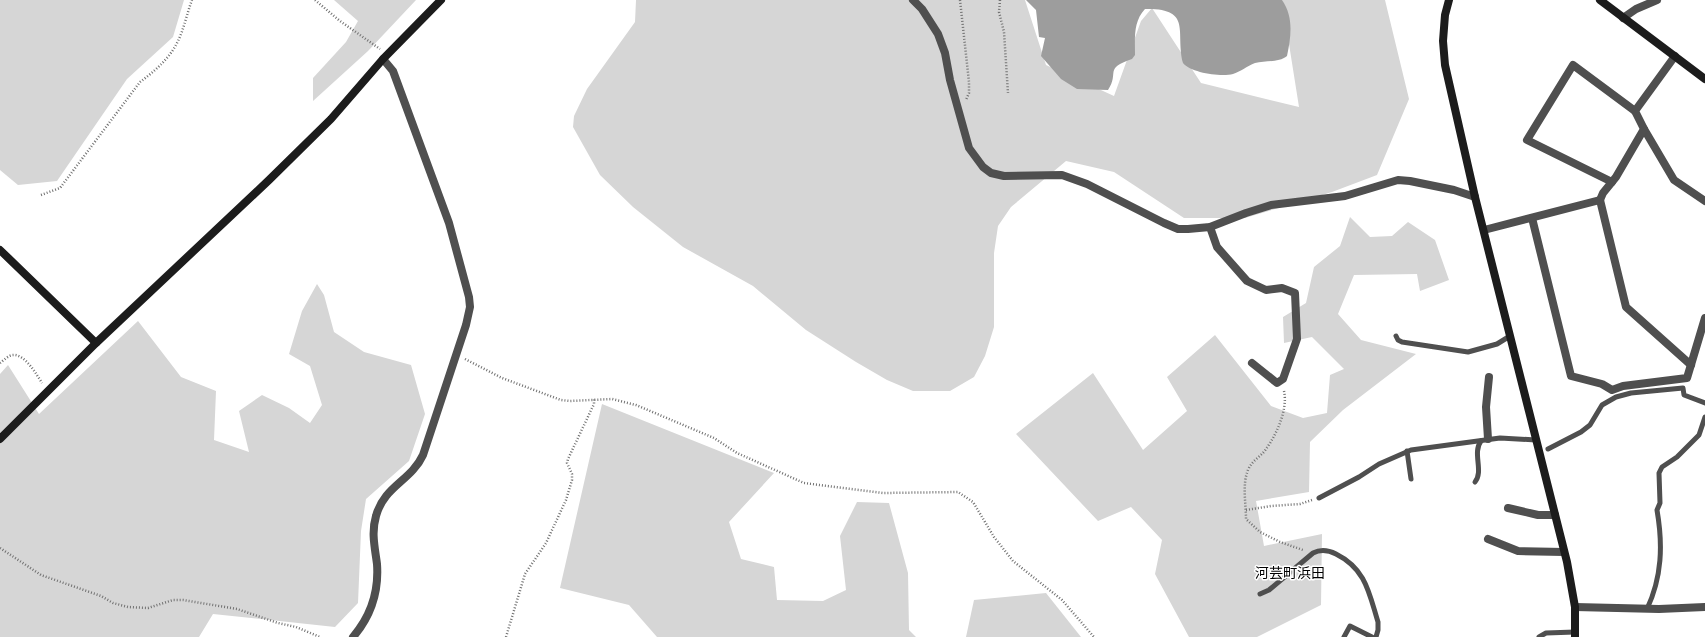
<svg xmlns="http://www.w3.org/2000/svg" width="1705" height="637" viewBox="0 0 1705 637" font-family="'Asap Condensed','Noto Sans JP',sans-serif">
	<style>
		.green { fill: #d6d6d6 }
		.water { fill: #9d9d9d }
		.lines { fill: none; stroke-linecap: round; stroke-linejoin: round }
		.path { stroke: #717171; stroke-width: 2.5; stroke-dasharray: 1 2; stroke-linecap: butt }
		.lane { stroke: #4f4f4f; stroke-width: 5 }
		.street { stroke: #4f4f4f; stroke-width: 8 }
		.secondary { stroke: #1c1c1c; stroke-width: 8 }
		.labels { text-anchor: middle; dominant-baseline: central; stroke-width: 3; stroke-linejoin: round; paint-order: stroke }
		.quarter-label { font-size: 14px; fill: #000; stroke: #fff }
	</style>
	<rect width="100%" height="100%" fill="#fff"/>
	<g class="green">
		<path d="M 0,0 L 184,0 L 173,37 L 127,79 L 57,181 L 18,185 L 0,170 Z"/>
		<path d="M 334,0 L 416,0 L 368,51 L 313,101 L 313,78 L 346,42 L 358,21 Z"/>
		<path d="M 636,0 L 1025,0 L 1046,65 L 1114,96 L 1141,21 L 1152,8 L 1201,83 L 1299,107 L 1282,0 L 1385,0 L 1409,99 L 1377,175 L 1332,192 L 1245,218 L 1184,218 L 1114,172 L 1066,161 L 1011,207 L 998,226 L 994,253 L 994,327 L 985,356 L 974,377 L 950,391 L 913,391 L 887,380 L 856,362 L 806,330 L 753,286 L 683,247 L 633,207 L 600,175 L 573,127 L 574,116 L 587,89 L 635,22 Z"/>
		<path d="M 1350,217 L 1370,237 L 1392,236 L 1408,222 L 1435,240 L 1449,280 L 1420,291 L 1417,274 L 1354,275 L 1338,314 L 1361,340 L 1416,354 L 1343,410 L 1310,442 L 1309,492 L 1256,501 L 1264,546 L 1322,534 L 1321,605 L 1257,637 L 1189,637 L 1155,574 L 1162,540 L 1131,507 L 1098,521 L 1016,434 L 1093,373 L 1143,450 L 1187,411 L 1167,377 L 1215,335 L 1271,406 L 1303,418 L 1327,413 L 1330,375 L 1344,369 L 1312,337 L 1284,343 L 1283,317 L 1306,303 L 1314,267 L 1340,246 Z"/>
		<path d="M 317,284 L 324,295 L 334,332 L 364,352 L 411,365 L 425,414 L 409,461 L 366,499 L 361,531 L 358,603 L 335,627 L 213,614 L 199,637 L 0,637 L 0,374 L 8,365 L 39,414 L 138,321 L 181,377 L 216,391 L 214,440 L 249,452 L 239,411 L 262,395 L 289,408 L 310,423 L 322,405 L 310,366 L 289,354 L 302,311 Z"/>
		<path d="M 602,404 L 774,473 L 729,522 L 741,559 L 774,567 L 777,600 L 823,601 L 846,590 L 840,536 L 857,502 L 889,503 L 908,573 L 909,630 L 916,637 L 657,637 L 629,605 L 560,588 Z"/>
		<path d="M 1046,593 L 1081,637 L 966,637 L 974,600 Z"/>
	</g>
	<path class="water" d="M 1026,0 L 1282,0 C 1294,17 1291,37 1287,56 C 1279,63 1265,60 1255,63 C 1247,66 1240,72 1233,74 C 1221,77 1191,73 1183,63 C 1175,32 1193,8 1145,9 C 1133,22 1135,38 1135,55 L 1132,59 C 1103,69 1120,72 1108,90 L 1077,89 L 1061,79 L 1041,56 L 1045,38 L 1039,37 L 1036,10 Z"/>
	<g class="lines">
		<g class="path">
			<path d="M 315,0 L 340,21 L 380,49"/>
			<path d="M 960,0 L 969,82 L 969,93 L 966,100"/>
			<path d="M 1000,0 L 999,12 L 1004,32 L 1008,93"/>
			<path d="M 41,195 L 60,188 L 140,82 C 155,71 170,58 178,41 C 184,29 187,13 192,0"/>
			<path d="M 465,359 L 502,378 L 561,400 L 570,401 L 612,399 L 636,405 L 714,438 L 737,453 L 804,483 L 883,493 L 958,492 L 973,502 L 994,537 L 1013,561 L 1062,600 L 1094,637"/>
			<path d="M 0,363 C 4,360 9,355 13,355 C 25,354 37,375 42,383"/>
			<path d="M 1284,391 C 1288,409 1277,434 1266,449 C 1261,457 1252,460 1248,470 C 1242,485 1246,503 1246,519 L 1260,532 L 1280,542 L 1303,550"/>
			<path d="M 1246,510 L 1271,506 L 1300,504 L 1312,500"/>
			<path d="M 0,548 L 41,575 L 101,596 L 113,603 L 128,607 L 148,608 L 173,600 L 183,600 L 237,609 L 278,623 L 296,627 L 320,637"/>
			<path d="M 506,637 L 525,574 L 546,543 L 566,500 L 572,480 L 572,474 L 567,463 L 568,459 L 594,404 L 594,399"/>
		</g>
		<g class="lane">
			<path d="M 1396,336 L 1398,340 L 1402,342 L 1468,352 L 1497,344 L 1510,336"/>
			<path d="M 1548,449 L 1581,432 L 1590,425 L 1602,405 L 1616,397 L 1631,393 L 1683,388 L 1684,395 L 1705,403"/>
			<path d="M 1407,451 L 1411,479"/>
			<path d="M 1475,482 C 1484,471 1472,453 1481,441"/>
			<path d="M 1319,498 L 1359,477 L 1379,464 L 1411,450 L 1500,438 L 1536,440"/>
			<path d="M 1260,594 L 1269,590 L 1313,553 C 1321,549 1328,550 1336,554 C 1366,569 1369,593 1378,622 L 1378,630 L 1376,637"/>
			<path d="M 1647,609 C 1662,577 1663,545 1657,510 L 1660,503 L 1659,473 L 1662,467 L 1677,457 L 1699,435 L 1705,417"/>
			<path d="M 1344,637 L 1350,626 L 1372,637"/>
			<path d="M 1539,637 L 1546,633 L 1575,632"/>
		</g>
		<g class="street">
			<path d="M 913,0 L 922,9 L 938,34 L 945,53 L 950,80 L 969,148 L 983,167 L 991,173 L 1004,176 L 1062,175 L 1087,184 L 1164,223 L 1178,229 L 1188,229 L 1210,227 L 1246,213 L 1271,205 L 1345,196 L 1398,180 L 1410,181 L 1454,190 L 1475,197"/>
			<path d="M 1623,18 L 1636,9 L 1657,0"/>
			<path d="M 1644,129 L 1674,180 L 1705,201"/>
			<path d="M 1612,182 L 1527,140 L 1573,65 L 1635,111"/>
			<path d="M 1600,200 L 1626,307 L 1691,365"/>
			<path d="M 1532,218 L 1571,376 L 1602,384 L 1612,390 L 1623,386 L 1687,378 L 1705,318"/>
			<path d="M 1210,227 L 1217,247 L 1247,281 L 1266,290 L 1282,288 L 1295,293 L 1297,339 L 1283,379 L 1277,383 L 1252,363"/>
			<path d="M 1484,230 L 1600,200 L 1603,193 L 1616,177 L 1644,129 L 1635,111 L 1675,56"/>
			<path d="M 1488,439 L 1486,407 L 1489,377"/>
			<path d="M 1508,508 L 1538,515 L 1555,515"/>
			<path d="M 1488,539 L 1518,551 L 1564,552"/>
			<path d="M 1575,607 L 1659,609 L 1705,607"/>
			<path d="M 353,637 C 371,616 379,592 377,564 C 375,548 371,533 376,516 C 384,486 411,481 423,455 L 466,325 L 470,307 L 469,297 L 449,223 L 393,71 L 383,59"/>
		</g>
		<g class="secondary">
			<path d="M 1449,0 L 1445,15 L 1443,41 L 1445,65 L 1475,197 L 1567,562 L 1575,607 L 1575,637"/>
			<path d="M 1600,0 L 1705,79"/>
			<path d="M 0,250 L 96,343"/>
			<path d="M 0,439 L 96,343 L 269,180 L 331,119 L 383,59 L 441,0"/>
		</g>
	</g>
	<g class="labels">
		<g class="quarter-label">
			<text x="1290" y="573">河芸町浜田</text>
		</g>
	</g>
</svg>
